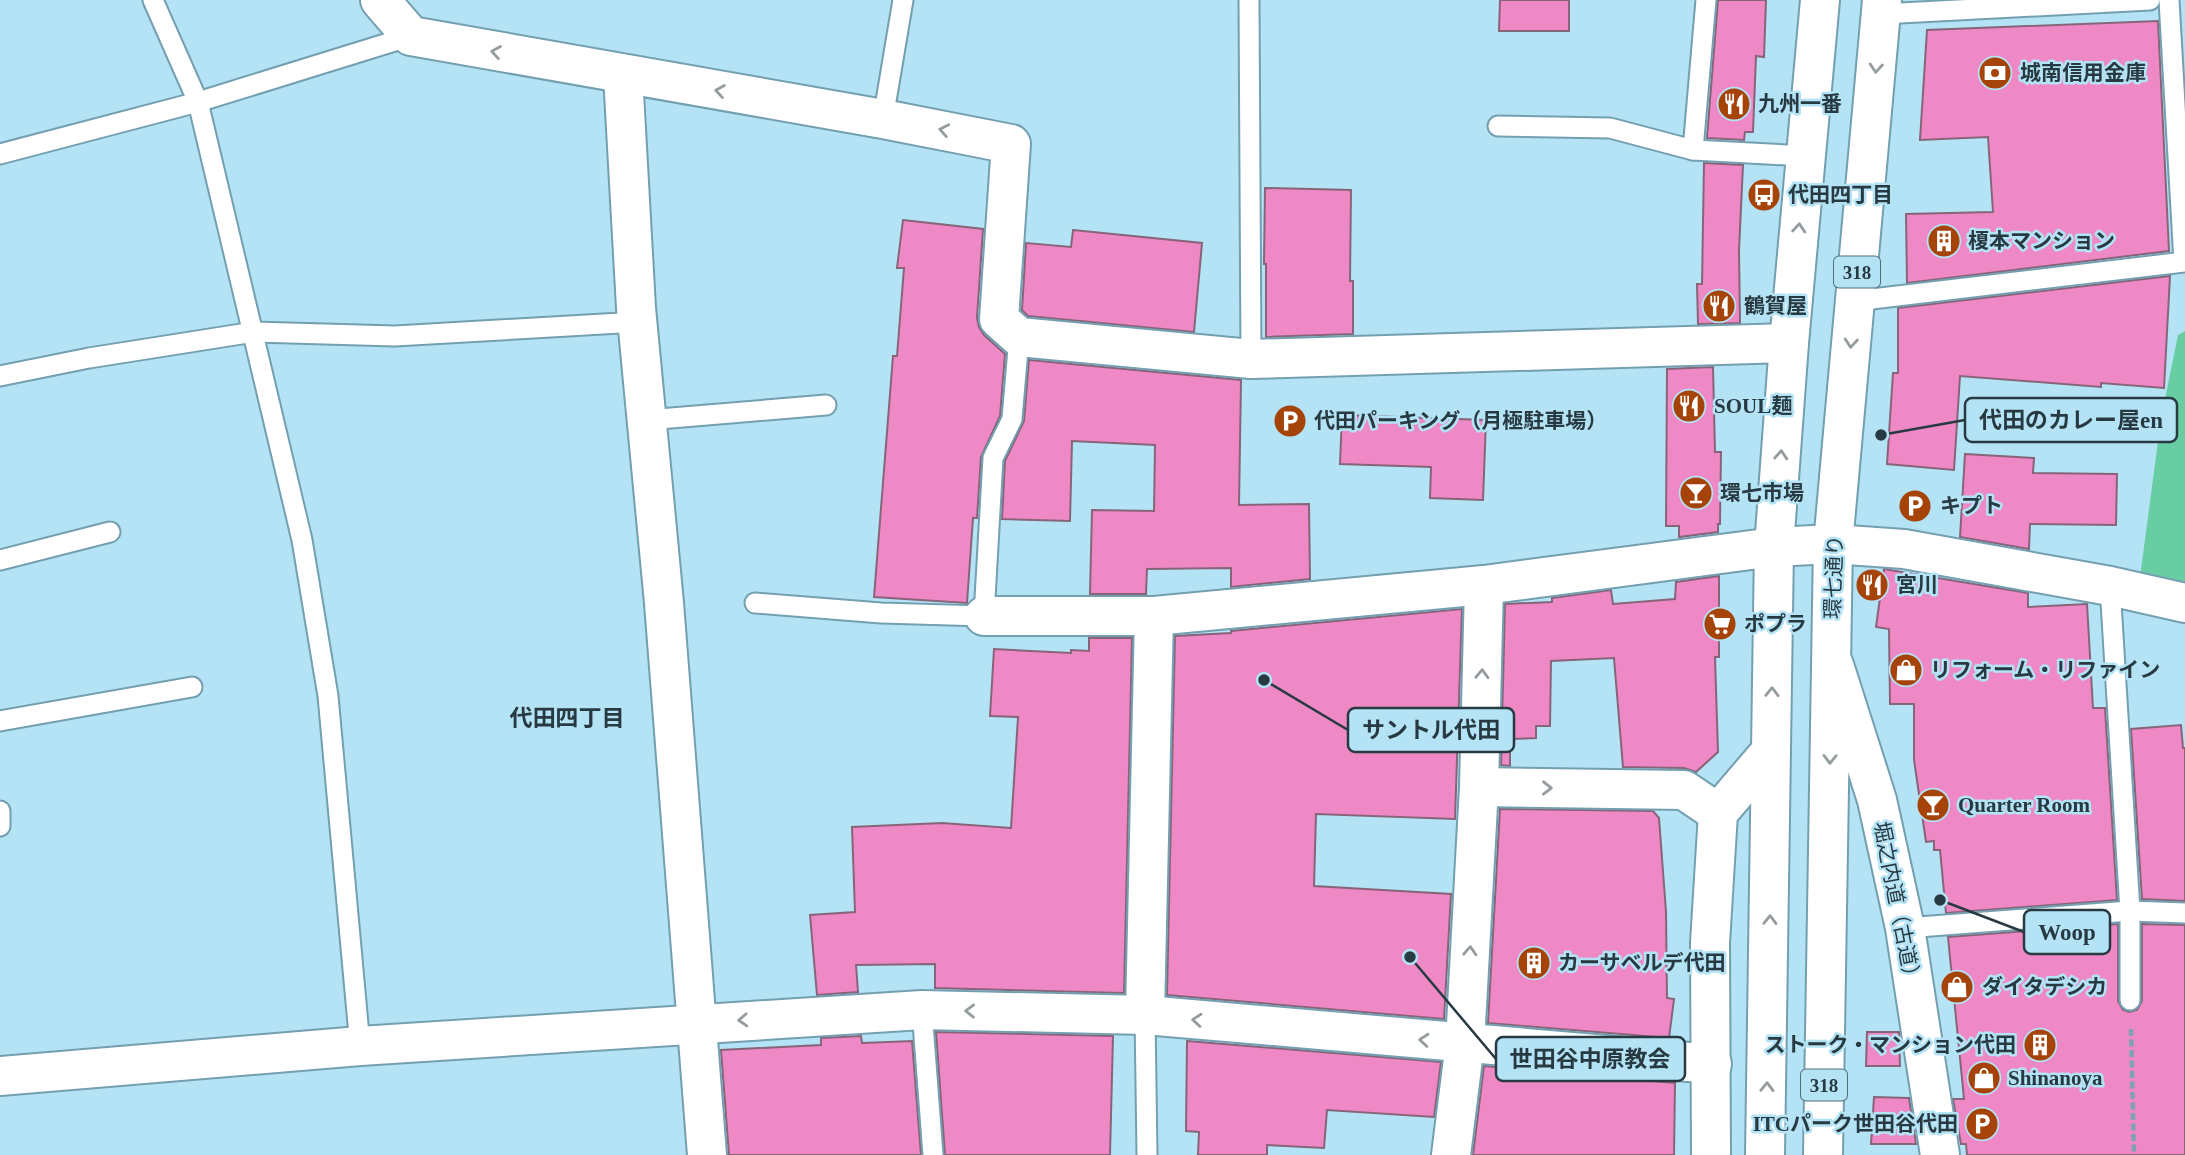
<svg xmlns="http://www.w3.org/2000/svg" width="2185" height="1155" viewBox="0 0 2185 1155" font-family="'Times New Roman','Noto Sans JP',serif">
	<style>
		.green { fill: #68cda2 }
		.building { fill: #ee89c6; stroke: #886479; stroke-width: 2 }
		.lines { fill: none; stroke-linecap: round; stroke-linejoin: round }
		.service-casing { stroke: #739fb1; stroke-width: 23 }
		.minor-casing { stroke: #739fb1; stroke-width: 42 }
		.tertiary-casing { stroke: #739fb1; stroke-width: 42 }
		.primary-casing { stroke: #739fb1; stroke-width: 42 }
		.path { stroke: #7fa2b1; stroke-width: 4.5; stroke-dasharray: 7 3.5; stroke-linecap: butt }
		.service { stroke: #fff; stroke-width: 19 }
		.minor { stroke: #fff; stroke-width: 38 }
		.tertiary { stroke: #fff; stroke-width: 38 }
		.primary { stroke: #fff; stroke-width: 38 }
		.oneway { stroke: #949ca0 }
		.labels { text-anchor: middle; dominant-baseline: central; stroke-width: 5; stroke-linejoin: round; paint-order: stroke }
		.shield { fill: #b5e3f6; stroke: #526d77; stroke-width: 2 }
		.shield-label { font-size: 19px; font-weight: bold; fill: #283a41 }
		.poi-label { font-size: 21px; font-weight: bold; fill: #283a41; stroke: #b5e3f6; text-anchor: start }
		.street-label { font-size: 21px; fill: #283a41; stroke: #b5e3f6 }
		.neighbourhood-label { font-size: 23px; font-weight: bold; fill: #283a41; stroke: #b5e3f6 }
		.leader { fill: none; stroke: #283a41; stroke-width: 2.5 }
		.callout-dot { fill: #283a41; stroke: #b5e3f6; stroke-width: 2.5 }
		.callout { fill: #b5e3f6; stroke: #283a41; stroke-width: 2.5 }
		.callout-label { font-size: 23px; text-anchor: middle; font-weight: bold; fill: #283a41 }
	</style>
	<rect width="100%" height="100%" fill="#b5e3f6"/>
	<path class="green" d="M 2185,331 L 2185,589 L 2140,577 L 2161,419 L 2178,335 Z"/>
	<g class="building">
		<path d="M 1500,0 L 1569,0 L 1569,31 L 1499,31 Z"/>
		<path d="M 1718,0 L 1766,0 L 1764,57 L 1756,56 L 1753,132 L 1745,132 L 1744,140 L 1707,138 Z"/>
		<path d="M 2158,21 L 2169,251 L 1907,283 L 1906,214 L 1993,212 L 1988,137 L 1920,140 L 1927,30 Z"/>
		<path d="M 1704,163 L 1743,165 L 1739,250 L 1740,323 L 1698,324 L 1697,284 L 1702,284 Z"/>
		<path d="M 1265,188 L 1351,190 L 1350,281 L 1353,281 L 1353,334 L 1266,337 L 1266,264 L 1264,264 Z"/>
		<path d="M 903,220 L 983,229 L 977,318 L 979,327 L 984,335 L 1005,354 L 1000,416 L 981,457 L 977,518 L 973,518 L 967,603 L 874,597 L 893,356 L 897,356 L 904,268 L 897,268 Z"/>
		<path d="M 1073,230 L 1202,243 L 1194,332 L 1028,316 L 1022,310 L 1026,243 L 1071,247 Z"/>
		<path d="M 2170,276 L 2164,388 L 2101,383 L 2101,387 L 1960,376 L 1954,470 L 1887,464 L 1893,373 L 1898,373 L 1898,308 Z"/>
		<path d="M 1029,360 L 1241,380 L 1239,505 L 1309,504 L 1310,579 L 1231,587 L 1231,568 L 1147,569 L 1146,594 L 1090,594 L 1092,510 L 1154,511 L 1155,445 L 1072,441 L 1070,521 L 1002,519 L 1005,461 L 1024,421 Z"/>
		<path d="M 1713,367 L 1715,452 L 1721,452 L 1720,524 L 1718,524 L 1718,532 L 1679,537 L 1679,526 L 1666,526 L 1667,369 Z"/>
		<path d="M 1342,415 L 1486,420 L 1483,500 L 1430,498 L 1431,467 L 1340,464 Z"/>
		<path d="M 1965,454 L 2034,458 L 2033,473 L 2117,474 L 2116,525 L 2030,524 L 2029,549 L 1960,537 Z"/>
		<path d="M 1884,569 L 2028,593 L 2028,607 L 2087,604 L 2093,708 L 2105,708 L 2117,900 L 1946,913 L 1940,850 L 1934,850 L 1934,841 L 1926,842 L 1914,760 L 1914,704 L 1890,704 L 1889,629 L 1876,627 Z"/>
		<path d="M 1719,576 L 1719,657 L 1715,657 L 1718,752 L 1696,772 L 1684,768 L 1623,767 L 1614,658 L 1551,661 L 1550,726 L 1536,726 L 1536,738 L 1510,739 L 1510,766 L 1501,765 L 1505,604 L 1552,602 L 1552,598 L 1611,590 L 1613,604 L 1675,599 L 1676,582 Z"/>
		<path d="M 1462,609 L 1455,819 L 1316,814 L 1314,886 L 1451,894 L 1444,1019 L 1167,995 L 1175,636 L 1231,633 L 1231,631 Z"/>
		<path d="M 1089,638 L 1132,638 L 1124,993 L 935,988 L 935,964 L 856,965 L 858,992 L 817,995 L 810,915 L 855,912 L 852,827 L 942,823 L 1011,828 L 1018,717 L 990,716 L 994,649 L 1071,653 L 1071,650 L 1089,651 Z"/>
		<path d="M 2181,725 L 2183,748 L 2185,748 L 2185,901 L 2142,899 L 2131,729 Z"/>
		<path d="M 1500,809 L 1653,811 L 1659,818 L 1666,912 L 1667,998 L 1674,999 L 1669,1038 L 1488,1023 Z"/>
		<path d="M 2118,924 L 2118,1001 L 2123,1010 L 2129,1012 L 2137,1010 L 2142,1001 L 2142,924 L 2185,925 L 2185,1155 L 1967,1155 L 1966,1144 L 1961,1144 L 1953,1099 L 1964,1099 L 1948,937 Z"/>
		<path d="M 936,1032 L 1113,1036 L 1110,1155 L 945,1155 Z"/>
		<path d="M 1867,1032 L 1899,1032 L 1900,1066 L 1866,1066 Z"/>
		<path d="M 861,1036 L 862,1043 L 912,1041 L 921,1155 L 729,1155 L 721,1050 L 821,1045 L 821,1038 Z"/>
		<path d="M 1187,1041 L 1441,1062 L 1434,1117 L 1327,1110 L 1324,1148 L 1267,1145 L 1267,1155 L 1198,1155 L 1199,1132 L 1186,1131 Z"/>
		<path d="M 1484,1066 L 1675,1083 L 1674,1155 L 1473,1155 Z"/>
		<path d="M 1874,1097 L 1909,1098 L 1916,1144 L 1871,1144 Z"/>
	</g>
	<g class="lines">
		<defs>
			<g id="service">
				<path d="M 153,0 L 198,102 L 302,540 L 328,696 L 360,1046"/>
				<path d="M 1249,0 L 1251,359"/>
				<path d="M 1881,14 L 2150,0"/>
				<path d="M 883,119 L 903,0"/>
				<path d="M 1498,126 L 1610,128 L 1693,150 L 1806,156"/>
				<path d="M 1693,150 L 1706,0"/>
				<path d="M 0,154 L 198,102 L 411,36"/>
				<path d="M 1855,301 L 2184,262 L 2169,0"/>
				<path d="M 0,376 L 89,358 L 254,332 L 395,336 L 638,322"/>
				<path d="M 647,420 L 826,405"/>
				<path d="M 0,560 L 110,532"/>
				<path d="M 2110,586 L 2130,911 L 2130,1000"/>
				<path d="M 755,603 L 881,613 L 984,616 L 993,458 L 1012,419 L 1019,337"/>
				<path d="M 0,721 L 192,687"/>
				<path d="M 0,811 L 0,826"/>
				<path d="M 1905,928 L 2130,911 L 2185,913"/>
				<path d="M 922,1010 L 933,1155"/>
				<path d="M 1145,1015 L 1147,1155"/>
			</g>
			<g id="minor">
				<path d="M 380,0 L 411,36 L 883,119 L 1011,144 L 999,319 L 1019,337 L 1251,359 L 1789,343"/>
				<path d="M 623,75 L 636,308 L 664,603 L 707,1155"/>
				<path d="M 984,616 L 1154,616 L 1484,585 L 1774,547 L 1833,544 L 1904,549 L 2110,586 L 2185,603"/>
				<path d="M 1479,787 L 1684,790 L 1718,813"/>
				<path d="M 1145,1015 L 1154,616"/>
				<path d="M 0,1076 L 360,1046 L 922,1010 L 1145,1015 L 1712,1064"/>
				<path d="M 1451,1155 L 1465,1043 L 1479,787 L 1484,585"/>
				<path d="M 1711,1155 L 1710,943 L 1718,813 L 1771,751"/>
			</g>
			<path id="tertiary" d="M 1834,665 L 1877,800 L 1905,928 L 1940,1155"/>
			<g id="primary">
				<path d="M 1765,1155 L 1774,547 L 1789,343 L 1820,0"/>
				<path d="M 1823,1155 L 1833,544 L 1882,0"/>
			</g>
		</defs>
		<use href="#service" class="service-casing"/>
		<use href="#minor" class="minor-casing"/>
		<use href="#tertiary" class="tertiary-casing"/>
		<use href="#primary" class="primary-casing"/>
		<path class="path" d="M 2131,1029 L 2134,1155"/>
		<use href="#service" class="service"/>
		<use href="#minor" class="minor"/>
		<use href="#tertiary" class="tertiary"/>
		<use href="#primary" class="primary"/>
	</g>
	<defs><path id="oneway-chevron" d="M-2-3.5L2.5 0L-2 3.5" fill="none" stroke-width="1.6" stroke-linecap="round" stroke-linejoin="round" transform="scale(1.75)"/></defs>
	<g class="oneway">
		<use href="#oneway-chevron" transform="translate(496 52) rotate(-170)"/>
		<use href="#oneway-chevron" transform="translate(1876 68) rotate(95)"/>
		<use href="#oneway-chevron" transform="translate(720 91) rotate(-171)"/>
		<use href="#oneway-chevron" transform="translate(944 130) rotate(-169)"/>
		<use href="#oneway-chevron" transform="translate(1799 228) rotate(-85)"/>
		<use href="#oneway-chevron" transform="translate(1851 343) rotate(95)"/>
		<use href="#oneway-chevron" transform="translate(1781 455) rotate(-86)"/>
		<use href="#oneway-chevron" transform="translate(1482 674) rotate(-88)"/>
		<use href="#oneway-chevron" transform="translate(1772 692) rotate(-89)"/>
		<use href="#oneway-chevron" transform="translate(1830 759) rotate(91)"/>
		<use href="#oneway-chevron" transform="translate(1547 788) rotate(1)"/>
		<use href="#oneway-chevron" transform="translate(1770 920) rotate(-89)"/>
		<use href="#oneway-chevron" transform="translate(1470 951) rotate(-87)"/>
		<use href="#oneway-chevron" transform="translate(970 1011) rotate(-179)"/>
		<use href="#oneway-chevron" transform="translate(743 1020) rotate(177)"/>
		<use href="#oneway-chevron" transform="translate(1197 1020) rotate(-175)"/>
		<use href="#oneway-chevron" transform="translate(1424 1040) rotate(-175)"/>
		<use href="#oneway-chevron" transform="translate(1767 1087) rotate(-89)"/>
	</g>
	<defs>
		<symbol id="bank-disc" viewBox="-11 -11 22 22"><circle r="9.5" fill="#a64309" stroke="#b5e3f6"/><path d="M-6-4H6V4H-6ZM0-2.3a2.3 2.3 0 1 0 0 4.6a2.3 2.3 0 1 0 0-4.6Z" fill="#fff"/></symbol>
		<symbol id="restaurant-disc" viewBox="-11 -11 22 22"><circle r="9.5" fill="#a64309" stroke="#b5e3f6"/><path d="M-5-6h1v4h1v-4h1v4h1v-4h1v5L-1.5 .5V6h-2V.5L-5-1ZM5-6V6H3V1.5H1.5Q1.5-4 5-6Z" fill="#fff"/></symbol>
		<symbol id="bus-disc" viewBox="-11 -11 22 22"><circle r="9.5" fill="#a64309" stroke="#b5e3f6"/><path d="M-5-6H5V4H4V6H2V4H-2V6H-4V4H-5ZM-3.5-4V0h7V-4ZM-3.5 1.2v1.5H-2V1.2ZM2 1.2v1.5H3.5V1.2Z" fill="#fff"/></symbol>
		<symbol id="building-disc" viewBox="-11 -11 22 22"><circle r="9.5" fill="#a64309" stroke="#b5e3f6"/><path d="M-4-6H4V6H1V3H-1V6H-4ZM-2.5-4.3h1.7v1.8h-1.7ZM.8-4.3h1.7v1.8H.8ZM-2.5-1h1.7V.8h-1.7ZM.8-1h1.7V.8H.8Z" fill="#fff"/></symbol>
		<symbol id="parking-disc" viewBox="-11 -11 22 22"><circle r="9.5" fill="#a64309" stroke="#b5e3f6"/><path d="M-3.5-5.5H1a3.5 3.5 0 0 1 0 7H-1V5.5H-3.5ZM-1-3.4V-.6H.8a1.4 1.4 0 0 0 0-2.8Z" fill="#fff"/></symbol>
		<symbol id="bar-disc" viewBox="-11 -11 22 22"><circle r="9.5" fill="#a64309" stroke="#b5e3f6"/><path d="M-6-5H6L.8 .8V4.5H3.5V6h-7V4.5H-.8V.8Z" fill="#fff"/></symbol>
		<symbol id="supermarket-disc" viewBox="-11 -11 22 22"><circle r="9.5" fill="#a64309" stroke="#b5e3f6"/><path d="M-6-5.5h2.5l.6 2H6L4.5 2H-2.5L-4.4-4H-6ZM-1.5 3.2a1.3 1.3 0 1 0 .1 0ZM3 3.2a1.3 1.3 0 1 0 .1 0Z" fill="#fff"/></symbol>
		<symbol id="shop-disc" viewBox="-11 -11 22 22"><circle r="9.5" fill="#a64309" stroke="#b5e3f6"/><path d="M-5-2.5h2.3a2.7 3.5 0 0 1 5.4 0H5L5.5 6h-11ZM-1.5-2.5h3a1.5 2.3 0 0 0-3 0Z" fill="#fff"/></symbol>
	</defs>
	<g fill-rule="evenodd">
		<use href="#bank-disc" x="1976" y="54" width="38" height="38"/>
		<use href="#restaurant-disc" x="1715" y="85" width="38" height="38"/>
		<use href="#bus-disc" x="1745" y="176" width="38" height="38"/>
		<use href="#building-disc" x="1925" y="222" width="38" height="38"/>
		<use href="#restaurant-disc" x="1700" y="287" width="38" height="38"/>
		<use href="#restaurant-disc" x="1670" y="387" width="38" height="38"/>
		<use href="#parking-disc" x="1271" y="402" width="38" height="38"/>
		<use href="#bar-disc" x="1677" y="474" width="38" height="38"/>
		<use href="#parking-disc" x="1896" y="487" width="38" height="38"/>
		<use href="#restaurant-disc" x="1853" y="566" width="38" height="38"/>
		<use href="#supermarket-disc" x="1701" y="605" width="38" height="38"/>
		<use href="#shop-disc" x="1887" y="651" width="38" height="38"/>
		<use href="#bar-disc" x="1914" y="786" width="38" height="38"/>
		<use href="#building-disc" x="1515" y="944" width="38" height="38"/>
		<use href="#shop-disc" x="1938" y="968" width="38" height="38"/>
		<use href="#building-disc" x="2021" y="1026" width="38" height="38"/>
		<use href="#shop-disc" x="1965" y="1059" width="38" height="38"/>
		<use href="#parking-disc" x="1963" y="1105" width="38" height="38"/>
	</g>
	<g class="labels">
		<g class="shield">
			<rect x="1834" y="256.5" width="46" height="31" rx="5"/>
			<rect x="1801" y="1069.5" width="46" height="31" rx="5"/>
		</g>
		<g class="shield-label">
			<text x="1857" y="272">318</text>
			<text x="1824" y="1085">318</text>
		</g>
		<g class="poi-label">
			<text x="2020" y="73">城南信用金庫</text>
			<text x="1758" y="104">九州一番</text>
			<text x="1788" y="195">代田四丁目</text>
			<text x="1968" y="241">榎本マンション</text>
			<text x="1744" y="306">鶴賀屋</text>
			<text x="1714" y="406">SOUL麺</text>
			<text x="1314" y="421">代田パーキング（月極駐車場）</text>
			<text x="1720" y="493">環七市場</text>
			<text x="1940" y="506">キプト</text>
			<text x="1896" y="585">宮川</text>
			<text x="1744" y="624">ポプラ</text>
			<text x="1930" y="670">リフォーム・リファイン</text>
			<text x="1958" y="805">Quarter Room</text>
			<text x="1558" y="963">カーサベルデ代田</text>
			<text x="1982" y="987">ダイタデシカ</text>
			<text x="2016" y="1045" text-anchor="end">ストーク・マンション代田</text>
			<text x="2008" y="1078">Shinanoya</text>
			<text x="1958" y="1124" text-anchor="end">ITCパーク世田谷代田</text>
		</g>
		<g class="street-label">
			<text transform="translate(1834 577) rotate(-88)">環七通り</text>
			<text transform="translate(1897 904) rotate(79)">堀之内道（古道）</text>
		</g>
		<g class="neighbourhood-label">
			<text x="567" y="718">代田四丁目</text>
		</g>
	</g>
	<path class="leader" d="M1881 435L1965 420M1264 680L1348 730M1940 900L2024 932M1410 957L1496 1059"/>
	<g class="callout-dot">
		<circle cx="1881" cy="435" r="7"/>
		<circle cx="1264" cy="680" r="7"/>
		<circle cx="1940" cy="900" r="7"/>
		<circle cx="1410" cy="957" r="7"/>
	</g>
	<g class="callout">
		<rect x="1965" y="398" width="212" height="44" rx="7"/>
		<rect x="1348" y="708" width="166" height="44" rx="7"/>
		<rect x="2024" y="910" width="86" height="44" rx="7"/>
		<rect x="1496" y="1037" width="189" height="44" rx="7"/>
	</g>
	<g class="callout-label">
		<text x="2071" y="428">代田のカレー屋en</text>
		<text x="1431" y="738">サントル代田</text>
		<text x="2067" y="940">Woop</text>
		<text x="1590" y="1067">世田谷中原教会</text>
	</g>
</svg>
